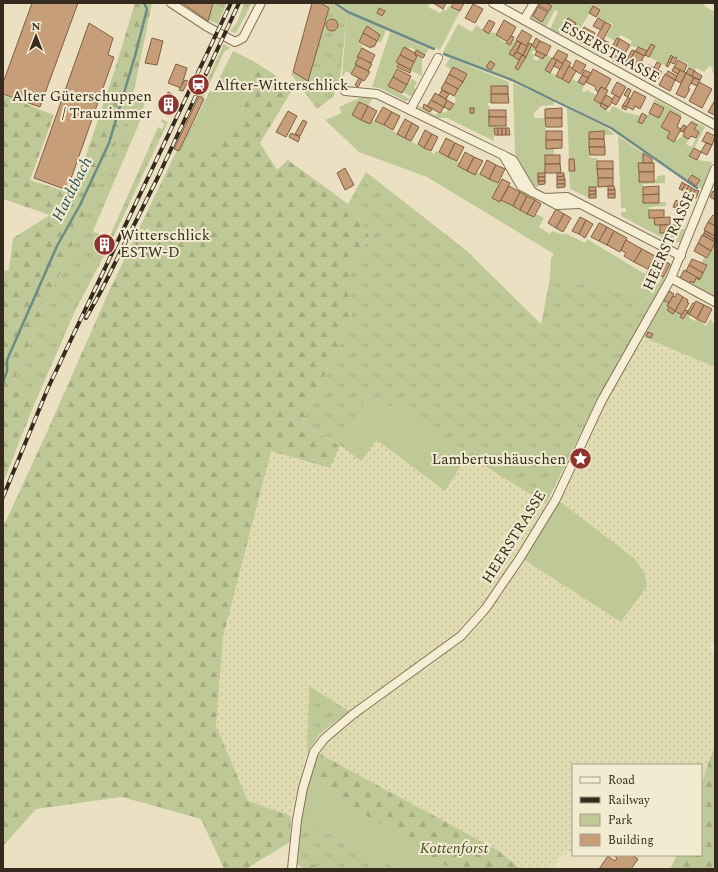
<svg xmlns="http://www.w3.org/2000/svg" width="718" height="872" viewBox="0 0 718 872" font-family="Spectral,serif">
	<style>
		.farmland { fill: url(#farmland-dots) }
		.grass { fill: url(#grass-tufts) }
		.forest { fill: url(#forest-firs) }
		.green { fill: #bfc897 }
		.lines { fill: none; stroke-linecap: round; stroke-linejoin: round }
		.stream { stroke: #6c8b85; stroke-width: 2.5 }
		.building { fill: #c79e7a; stroke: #815e42 }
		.street-casing { stroke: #83725a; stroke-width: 10 }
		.street { stroke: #f6eed4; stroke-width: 8 }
		.rail-casing { stroke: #342a1e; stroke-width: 4 }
		.rail { stroke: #f3ebd1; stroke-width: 2.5; stroke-dasharray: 8; stroke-linecap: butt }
		.labels { text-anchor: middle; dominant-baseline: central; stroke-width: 4; stroke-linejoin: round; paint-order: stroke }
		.street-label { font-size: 15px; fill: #342a1e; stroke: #f3ebd1 }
		.poi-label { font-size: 15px; fill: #342a1e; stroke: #f3ebd1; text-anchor: start }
		.park-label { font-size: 15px; font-style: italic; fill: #424f25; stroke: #f3ebd1 }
		.water-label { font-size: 16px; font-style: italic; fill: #2e5353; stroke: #f3ebd1 }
	</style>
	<defs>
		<pattern id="farmland-dots" width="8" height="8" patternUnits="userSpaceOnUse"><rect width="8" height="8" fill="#e0dbb0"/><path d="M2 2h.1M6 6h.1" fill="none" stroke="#c1bc97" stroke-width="1.8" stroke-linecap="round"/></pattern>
		<pattern id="grass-tufts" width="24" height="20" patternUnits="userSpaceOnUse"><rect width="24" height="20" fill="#bfc897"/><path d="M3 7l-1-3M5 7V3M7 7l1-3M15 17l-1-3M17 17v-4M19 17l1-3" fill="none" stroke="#a5ac82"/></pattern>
		<pattern id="forest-firs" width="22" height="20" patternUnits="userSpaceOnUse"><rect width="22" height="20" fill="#bfc897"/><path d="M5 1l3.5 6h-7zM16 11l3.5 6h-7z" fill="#a5ac82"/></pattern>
	</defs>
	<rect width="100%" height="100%" fill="#ebe1c2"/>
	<g class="farmland">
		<path d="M 643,337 L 715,367 L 715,641 L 708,648 L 715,652 L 715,744 L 701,785 L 701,765 L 573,765 L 573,850 L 562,856 L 552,869 L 521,869 L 499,851 L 318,753 L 332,737 L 353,720 L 441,657 L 463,638 L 523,559 L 621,622 L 647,586 L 634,558 L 558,500 L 606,401 Z"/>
		<path d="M 377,440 L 445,491 L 468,455 L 546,504 L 537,522 L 483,606 L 459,632 L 432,654 L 349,711 L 309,686 L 307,753 L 291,816 L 248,801 L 216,726 L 223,637 L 271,451 L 330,468 L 340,446 L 344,448 Z"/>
	</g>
	<g class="grass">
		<path d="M 213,3 L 227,3 L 218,24 L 208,20 Z"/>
		<path d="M 244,3 L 252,3 L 236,33 L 230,31 L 237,23 Z"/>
		<path d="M 320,3 L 332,3 L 347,13 L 340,81 L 335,86 L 334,96 L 317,109 L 291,74 L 293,72 L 308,80 L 329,8 Z"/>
		<path d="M 224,44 L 230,48 L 224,52 L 203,98 L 199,97 Z"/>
		<path d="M 210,91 L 213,93 L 185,147 L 182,145 Z"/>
		<path d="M 134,93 L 147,98 L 141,113 L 141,119 L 93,231 L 103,236 L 97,250 L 105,254 L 75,311 L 34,405 L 12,385 L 130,110 Z"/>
		<path d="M 162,119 L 168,122 L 110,244 L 109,238 L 158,127 L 162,129 L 165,124 L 161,122 Z"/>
		<path d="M 366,172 L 467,251 L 541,324 L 550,278 L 640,295 L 653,302 L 593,408 L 546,504 L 370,394 L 344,448 L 302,423 L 351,319 L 347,280 L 369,235 L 348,204 Z"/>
		<path d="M 309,686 L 349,711 L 319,735 L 307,753 Z"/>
		<path d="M 300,817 L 398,869 L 334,869 L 294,862 Z"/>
	</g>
	<g class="forest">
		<path d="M 135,3 L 152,3 L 130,110 L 12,385 L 34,405 L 3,483 L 3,271 L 9,270 L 13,238 L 50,215 L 3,199 L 3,95 L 54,115 L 30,180 L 73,194 L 115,69 Z"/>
		<path d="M 255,62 L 275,75 L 291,92 L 260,143 L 277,170 L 288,160 L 348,204 L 369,235 L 347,280 L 351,319 L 302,423 L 340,446 L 330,468 L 271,451 L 223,637 L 216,726 L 248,801 L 291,816 L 290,842 L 246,869 L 224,869 L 201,819 L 122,797 L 36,809 L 3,846 L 3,527 L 47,432 L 110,289 L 177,150 L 179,151 L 182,145 L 185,147 L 238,125 Z"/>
		<path d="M 715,744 L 715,869 L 670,869 L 677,855 L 701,855 L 701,785 Z"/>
		<path d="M 318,753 L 499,851 L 521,869 L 451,869 L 308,779 Z"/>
		<path d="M 294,862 L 330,867 L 334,869 L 304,869 Z"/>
	</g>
	<g class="green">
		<path d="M 339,3 L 430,3 L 428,7 L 440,13 L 443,9 L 446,11 L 449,6 L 460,11 L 440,50 L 352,13 Z"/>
		<path d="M 537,3 L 540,4 L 533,16 L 542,21 L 552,6 L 547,3 L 705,3 L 704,6 L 715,12 L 713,15 L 715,16 L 715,74 L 712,72 L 713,68 L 709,66 L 704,72 L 696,68 L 695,70 L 688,67 L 688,64 L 671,55 L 666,66 L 649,57 L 655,47 L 651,45 L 647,52 L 638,47 L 634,47 L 630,45 L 632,41 L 621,35 L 615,41 L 606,36 L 613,24 L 596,17 L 599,10 L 593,7 L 580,29 L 575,26 L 576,23 L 568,19 L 559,34 L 550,29 L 558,12 L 555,10 L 546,27 L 532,19 L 531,14 Z"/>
		<path d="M 347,13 L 386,30 L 381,43 L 377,41 L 380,35 L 367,26 L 358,43 L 363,46 L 351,74 L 346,71 L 342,78 Z"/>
		<path d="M 458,24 L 472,32 L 476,25 L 490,35 L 492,32 L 496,34 L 496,36 L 509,45 L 513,39 L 517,41 L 509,54 L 519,60 L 515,68 L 518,70 L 532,46 L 536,48 L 531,53 L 535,55 L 533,59 L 537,61 L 539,58 L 543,59 L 546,54 L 552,58 L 546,70 L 569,83 L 572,79 L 584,85 L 582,91 L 585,92 L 587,90 L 596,95 L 594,100 L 601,104 L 600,107 L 609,112 L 613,106 L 624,112 L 641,116 L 638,122 L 642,124 L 649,113 L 659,118 L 664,109 L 653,103 L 655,99 L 682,114 L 680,116 L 670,111 L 661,127 L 670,132 L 667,138 L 673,142 L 683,136 L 689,139 L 686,144 L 692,147 L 699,132 L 694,129 L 696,126 L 691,122 L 692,120 L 705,127 L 690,156 L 697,160 L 712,162 L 702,189 L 696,186 L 692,175 L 688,180 L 611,127 L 553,98 L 443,52 Z"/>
		<path d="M 390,32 L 429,49 L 425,55 L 410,47 L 408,50 L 404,47 L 396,62 L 399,64 L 388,86 L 411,100 L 405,101 L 380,88 L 372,87 Z"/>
		<path d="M 233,51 L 255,62 L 238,125 L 208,159 L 185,147 Z"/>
		<path d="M 417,56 L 422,58 L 422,76 L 410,70 Z"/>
		<path d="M 450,58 L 509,82 L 508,86 L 492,86 L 491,103 L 488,103 L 488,106 L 490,106 L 489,110 L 494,126 L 494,141 L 447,118 L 437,118 L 418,108 L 417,105 L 435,115 L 441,111 L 446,113 L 448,109 L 451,110 L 456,100 L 454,96 L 466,75 L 453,67 L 452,70 L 445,66 Z"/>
		<path d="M 412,79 L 417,82 L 414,88 L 416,89 L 412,97 L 403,92 Z"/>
		<path d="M 513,83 L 554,101 L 554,105 L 541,106 L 534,113 L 534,118 L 545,118 L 546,148 L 554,149 L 554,155 L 545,155 L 545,173 L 538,173 L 538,187 L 534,187 L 515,153 Z"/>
		<path d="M 362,97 L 373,97 L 368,106 L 359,102 L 352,115 L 370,124 L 372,120 L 375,121 L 434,154 L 436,151 L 457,161 L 459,163 L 458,166 L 475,175 L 477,172 L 498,183 L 499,184 L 492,198 L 500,202 L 501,200 L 534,217 L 536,214 L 544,218 L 539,227 L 550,234 L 552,231 L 564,235 L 565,233 L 585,243 L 587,239 L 645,274 L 648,269 L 650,270 L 646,278 L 658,284 L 670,264 L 671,265 L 653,302 L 640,295 L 550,278 L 551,258 L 554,254 L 427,177 L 359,152 L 325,120 L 342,113 L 339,107 Z"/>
		<path d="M 567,108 L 607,128 L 615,135 L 604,135 L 604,131 L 589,132 L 590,158 L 597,158 L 598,187 L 589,187 L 589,198 L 570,189 L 569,171 L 575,170 L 574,159 L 569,159 Z"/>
		<path d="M 618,136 L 643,153 L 643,163 L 638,163 L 639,182 L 654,182 L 654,180 L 657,179 L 657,176 L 665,175 L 665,183 L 643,184 L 643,203 L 666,202 L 666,206 L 649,207 L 649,218 L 654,218 L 655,225 L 660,225 L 661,233 L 675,232 L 675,229 L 685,229 L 680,242 L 672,243 L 621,216 L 621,212 L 626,212 L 626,208 L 621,208 Z"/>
		<path d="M 715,244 L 715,297 L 690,283 L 691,281 L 694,282 L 696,278 L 699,280 L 707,265 L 702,262 L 704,257 L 708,258 Z"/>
		<path d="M 663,300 L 669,303 L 667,310 L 673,314 L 675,311 L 682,314 L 680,317 L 683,319 L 687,313 L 690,315 L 689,318 L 695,321 L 697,319 L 706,326 L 710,319 L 712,320 L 711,322 L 715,324 L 715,367 L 643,337 Z"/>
		<path d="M 370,394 L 468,455 L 445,491 L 377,440 L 361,461 L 344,448 Z"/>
		<path d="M 558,500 L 634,558 L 644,572 L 647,586 L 621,622 L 523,559 L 546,524 Z"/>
		<path d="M 308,779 L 451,869 L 398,869 L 300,817 Z"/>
	</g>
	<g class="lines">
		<g class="stream">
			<path d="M 335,3 L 348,12 L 434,49"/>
			<path d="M 444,54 L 512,80 L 611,128 L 697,188"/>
			<path d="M 3,382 L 7,371 L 7,360 L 57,246 L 80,205 L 109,143 L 135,56 L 147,9 L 144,3"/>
		</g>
	</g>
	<g class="building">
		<path d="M 32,3 L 78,3 L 40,107 L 3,94 L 3,83 Z"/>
		<path d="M 182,3 L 213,3 L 208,21 Z"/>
		<path d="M 312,3 L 320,3 L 329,8 L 308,81 L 293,72 Z"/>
		<path d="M 433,3 L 446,3 L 443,9 Z"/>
		<path d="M 453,3 L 464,3 L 460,11 L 451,7 Z"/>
		<path d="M 540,3 L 546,3 L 552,6 L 549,11 L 539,6 Z"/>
		<path d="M 473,4 L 483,9 L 475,23 L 465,18 Z"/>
		<path d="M 593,6 L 600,10 L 596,17 L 589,13 Z"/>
		<path d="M 538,7 L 548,12 L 542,22 L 533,16 Z"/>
		<path d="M 379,8 L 385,11 L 382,16 L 377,13 Z"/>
		<path d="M 568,18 L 576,23 L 575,26 L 569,23 L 564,32 L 561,30 Z"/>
		<path d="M 598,18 L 605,22 L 601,30 L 593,26 Z"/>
		<circle cx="332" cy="25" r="6"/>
		<path d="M 489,20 L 495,23 L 489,34 L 483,30 Z"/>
		<path d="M 504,20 L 516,27 L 508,42 L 496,35 Z"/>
		<path d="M 605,22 L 611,25 L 603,40 L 599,40 L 596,38 Z"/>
		<path d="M 89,23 L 113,38 L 108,55 L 114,57 L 67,190 L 34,178 Z"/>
		<path d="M 569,23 L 578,28 L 572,37 L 564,33 Z"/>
		<path d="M 367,26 L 380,35 L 377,41 L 363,33 Z"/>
		<path d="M 584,27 L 595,33 L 588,47 L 577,40 Z"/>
		<path d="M 522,30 L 532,36 L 526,46 L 516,40 Z"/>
		<path d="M 363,33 L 377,41 L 374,47 L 372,46 L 371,48 L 359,42 Z"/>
		<path d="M 511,36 L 514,37 L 510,45 L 506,43 Z"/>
		<path d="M 152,38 L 163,41 L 157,65 L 145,63 Z"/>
		<path d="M 536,38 L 540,41 L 536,48 L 532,46 Z"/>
		<path d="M 600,38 L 609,43 L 603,54 L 594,49 Z"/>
		<path d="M 617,38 L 620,39 L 614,50 L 611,48 Z"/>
		<path d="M 620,39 L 630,45 L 619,64 L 610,58 Z"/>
		<path d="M 517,41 L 521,43 L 513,56 L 509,54 Z"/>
		<path d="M 540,41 L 551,46 L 546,56 L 535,50 Z"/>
		<path d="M 521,43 L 527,46 L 523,55 L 517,52 Z"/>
		<path d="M 529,43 L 532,44 L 526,57 L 523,55 Z"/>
		<path d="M 651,44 L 655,46 L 649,57 L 645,55 Z"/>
		<path d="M 404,47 L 415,53 L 415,55 L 417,56 L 414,62 L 400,55 Z"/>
		<path d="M 638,47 L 647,51 L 644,56 L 636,51 Z"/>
		<path d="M 362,48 L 375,55 L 371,63 L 357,57 Z"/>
		<path d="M 416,50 L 425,55 L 423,58 L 415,54 Z"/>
		<path d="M 558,50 L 568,55 L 563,64 L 553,58 Z"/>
		<path d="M 632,50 L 635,51 L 628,64 L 625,63 Z"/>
		<path d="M 537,51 L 545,55 L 543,59 L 535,55 Z"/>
		<path d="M 635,51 L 644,56 L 636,72 L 626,67 Z"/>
		<path d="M 517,52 L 522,55 L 519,60 L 513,56 Z"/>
		<path d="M 400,55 L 414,62 L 410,70 L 396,62 Z"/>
		<path d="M 522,55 L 526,57 L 518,70 L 515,68 Z"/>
		<path d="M 671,55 L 673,57 L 668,67 L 666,66 Z"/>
		<path d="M 359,57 L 372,64 L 368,71 L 355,64 Z"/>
		<path d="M 673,57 L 677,58 L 674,64 L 670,62 Z"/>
		<path d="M 552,58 L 557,60 L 550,73 L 545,70 Z"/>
		<path d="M 565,59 L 571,63 L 562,79 L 556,76 Z"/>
		<path d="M 557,60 L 563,64 L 560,69 L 554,66 Z"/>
		<path d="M 576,60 L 586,65 L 581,74 L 572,69 Z"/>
		<path d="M 678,60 L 687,65 L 684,72 L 674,67 Z"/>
		<path d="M 490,61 L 495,64 L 491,70 L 486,67 Z"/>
		<path d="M 657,62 L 661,64 L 658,70 L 654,68 Z"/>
		<path d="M 176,64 L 187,68 L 181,88 L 168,83 Z"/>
		<path d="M 399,64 L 411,70 L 410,73 L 397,67 Z"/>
		<path d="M 356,65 L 370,72 L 364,81 L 351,74 Z"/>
		<path d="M 648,65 L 658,70 L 652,81 L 644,77 Z"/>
		<path d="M 569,66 L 576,71 L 569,83 L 562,79 Z"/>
		<path d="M 453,67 L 467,74 L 463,82 L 449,74 Z"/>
		<path d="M 674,67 L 680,70 L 678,74 L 672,71 Z"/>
		<path d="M 689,68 L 695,71 L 692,76 L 686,73 Z"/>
		<path d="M 397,69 L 411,76 L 407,85 L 393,77 Z"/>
		<path d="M 593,69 L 611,79 L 605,90 L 601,87 L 598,92 L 595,89 L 596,87 L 586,82 Z"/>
		<path d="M 585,70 L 591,73 L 588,78 L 582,75 Z"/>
		<path d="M 658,70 L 662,72 L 657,81 L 654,79 Z"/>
		<path d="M 680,70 L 686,73 L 681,83 L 675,80 Z"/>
		<path d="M 668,71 L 677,76 L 675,80 L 666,75 Z"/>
		<path d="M 694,71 L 702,76 L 700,80 L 692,76 Z"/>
		<path d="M 686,73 L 694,78 L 688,88 L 690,89 L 685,98 L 676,94 Z"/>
		<path d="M 449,74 L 463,82 L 458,89 L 445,82 Z"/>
		<path d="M 665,74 L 675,80 L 670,91 L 659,85 Z"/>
		<path d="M 582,75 L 588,78 L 584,85 L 578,82 Z"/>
		<path d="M 393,77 L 407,85 L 402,93 L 388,86 Z"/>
		<path d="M 359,78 L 362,80 L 358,87 L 355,85 Z"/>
		<path d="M 694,78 L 700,80 L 697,86 L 691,83 Z"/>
		<path d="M 185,80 L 188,81 L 183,91 L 179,90 Z"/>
		<path d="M 445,82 L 458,89 L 454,96 L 441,89 Z"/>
		<path d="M 617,82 L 626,87 L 620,98 L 611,93 Z"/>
		<path d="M 699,82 L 712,89 L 702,108 L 689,101 Z"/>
		<rect x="491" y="86" width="17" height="8"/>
		<path d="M 601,87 L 608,90 L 601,104 L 594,100 Z"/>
		<path d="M 628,88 L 631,90 L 628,97 L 624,95 Z"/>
		<path d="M 442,90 L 449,94 L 446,99 L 439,95 Z"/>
		<path d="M 634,91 L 646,97 L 640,109 L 635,106 L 633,110 L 628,107 L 626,110 L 622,108 L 623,105 L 626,107 Z"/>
		<path d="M 168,92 L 172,94 L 171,99 L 177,101 L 172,115 L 158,109 L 163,96 L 167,97 Z"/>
		<path d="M 435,93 L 447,100 L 444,107 L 431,100 Z"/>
		<path d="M 491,94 L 508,94 L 509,103 L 491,103 Z"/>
		<path d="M 606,95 L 613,99 L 609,107 L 601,103 Z"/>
		<path d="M 615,95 L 620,98 L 616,105 L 611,102 Z"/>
		<path d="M 199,96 L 204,99 L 179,151 L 174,149 Z"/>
		<path d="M 628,97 L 630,99 L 626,107 L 623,105 Z"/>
		<path d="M 431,100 L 444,107 L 440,113 L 427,106 Z"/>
		<path d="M 447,100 L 454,104 L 450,110 L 444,107 Z"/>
		<path d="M 715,100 L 715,115 L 708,112 Z"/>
		<path d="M 359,102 L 368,106 L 361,120 L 352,115 Z"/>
		<path d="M 601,103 L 608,107 L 606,110 L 600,106 Z"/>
		<path d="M 654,103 L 664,108 L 659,118 L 649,113 Z"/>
		<path d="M 424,104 L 432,109 L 430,112 L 423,108 Z"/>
		<path d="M 368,106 L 377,111 L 370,124 L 361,120 Z"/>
		<path d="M 383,107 L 392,112 L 384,125 L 375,121 Z"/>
		<rect x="470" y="108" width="4" height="5"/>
		<path d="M 562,108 L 562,118 L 545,118 L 545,109 Z"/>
		<rect x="489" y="110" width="17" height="7"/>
		<path d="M 288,111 L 297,116 L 286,137 L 276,132 Z"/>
		<path d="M 670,111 L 681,117 L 677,127 L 681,129 L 674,142 L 667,138 L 670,132 L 661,127 Z"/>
		<path d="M 392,112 L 400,116 L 393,130 L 384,125 Z"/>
		<path d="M 642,113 L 647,116 L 642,124 L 638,122 Z"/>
		<rect x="489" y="117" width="17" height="9"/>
		<path d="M 545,118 L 562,118 L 562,127 L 546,127 Z"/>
		<path d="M 405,119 L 412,123 L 405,138 L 397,134 Z"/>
		<path d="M 303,120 L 307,122 L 300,136 L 295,134 Z"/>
		<path d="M 691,122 L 697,125 L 694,129 L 699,132 L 696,138 L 691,136 L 689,139 L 683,136 L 685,132 L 683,132 Z"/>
		<path d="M 412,123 L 419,127 L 411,141 L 405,138 Z"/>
		<path d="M 683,125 L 686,126 L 683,132 L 680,131 Z"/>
		<path d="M 494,128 L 498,128 L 498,135 L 495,135 Z"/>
		<rect x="498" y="128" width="4" height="7"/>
		<rect x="502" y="128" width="4" height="7"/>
		<path d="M 506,128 L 509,128 L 510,135 L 506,135 Z"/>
		<path d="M 425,130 L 432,134 L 424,148 L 418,144 Z"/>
		<rect x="546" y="131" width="16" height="9"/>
		<path d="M 604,131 L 604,139 L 589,139 L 589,132 Z"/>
		<path d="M 707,132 L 715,136 L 712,145 L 702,141 Z"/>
		<path d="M 291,133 L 300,137 L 298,142 L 289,137 Z"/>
		<path d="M 432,134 L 438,137 L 431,151 L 424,148 Z"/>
		<path d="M 446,138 L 455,143 L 448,157 L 439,152 Z"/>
		<path d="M 589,139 L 604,139 L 605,147 L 589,147 Z"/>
		<path d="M 546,140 L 562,140 L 562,148 L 546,149 Z"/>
		<path d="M 455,143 L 464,147 L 457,161 L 448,157 Z"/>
		<path d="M 706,143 L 712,145 L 707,155 L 701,152 Z"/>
		<path d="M 589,147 L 605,147 L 605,155 L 590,155 Z"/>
		<path d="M 694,148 L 701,152 L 697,160 L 689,156 Z"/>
		<path d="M 465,152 L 474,157 L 467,171 L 458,166 Z"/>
		<path d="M 643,153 L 652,159 L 652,163 L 643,163 Z"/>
		<rect x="545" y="155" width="15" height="9"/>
		<path d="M 474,157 L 483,161 L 475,175 L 467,171 Z"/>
		<path d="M 569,159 L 574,159 L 575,171 L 569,171 Z"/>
		<path d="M 487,160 L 496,165 L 489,179 L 480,174 Z"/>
		<rect x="597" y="161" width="16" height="8"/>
		<path d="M 638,163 L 654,163 L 654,172 L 639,172 Z"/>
		<path d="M 545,164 L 560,164 L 561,173 L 545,173 Z"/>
		<path d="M 496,165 L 505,169 L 498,183 L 489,179 Z"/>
		<path d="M 345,168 L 354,185 L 345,190 L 337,173 Z"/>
		<path d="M 597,169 L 613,169 L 613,178 L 598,178 Z"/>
		<rect x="639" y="172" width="15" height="10"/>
		<rect x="538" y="173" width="7" height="4"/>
		<path d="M 557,173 L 564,173 L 564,176 L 557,177 Z"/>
		<path d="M 692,175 L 700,180 L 696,186 L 688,180 Z"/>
		<path d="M 564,176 L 565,180 L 557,180 L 557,177 Z"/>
		<rect x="538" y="177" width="7" height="4"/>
		<path d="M 598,178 L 613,178 L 613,186 L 598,187 Z"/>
		<path d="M 502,179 L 510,183 L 500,202 L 492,198 Z"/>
		<rect x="557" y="180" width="8" height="4"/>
		<path d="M 538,181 L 545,181 L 545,184 L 539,185 Z"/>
		<path d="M 682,182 L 685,184 L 682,190 L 679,189 Z"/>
		<path d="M 557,184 L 565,184 L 565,187 L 557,188 Z"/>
		<path d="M 685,184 L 689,186 L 685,192 L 682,190 Z"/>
		<path d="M 509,186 L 520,192 L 513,206 L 501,200 Z"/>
		<path d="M 608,186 L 614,186 L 615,190 L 608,190 Z"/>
		<path d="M 659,186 L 659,194 L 643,195 L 643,187 Z"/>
		<path d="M 689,186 L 692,188 L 689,194 L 685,192 Z"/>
		<rect x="589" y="187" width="7" height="4"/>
		<path d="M 692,188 L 695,190 L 692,196 L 689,194 Z"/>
		<rect x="608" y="190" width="7" height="4"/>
		<path d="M 695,190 L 699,191 L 696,198 L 692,196 Z"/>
		<path d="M 589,191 L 596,191 L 596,194 L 589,195 Z"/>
		<path d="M 713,191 L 715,192 L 715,200 L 710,197 Z"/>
		<path d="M 520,192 L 527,196 L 520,210 L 513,206 Z"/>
		<path d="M 596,194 L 596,198 L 589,198 L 589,195 Z"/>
		<rect x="608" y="194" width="7" height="4"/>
		<path d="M 659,194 L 659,203 L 643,203 L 643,195 Z"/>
		<path d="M 527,196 L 535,200 L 527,214 L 520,210 Z"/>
		<path d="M 535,200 L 541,204 L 534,217 L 527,214 Z"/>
		<path d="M 676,200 L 679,202 L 676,208 L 673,207 Z"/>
		<path d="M 679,202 L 683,204 L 680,210 L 676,208 Z"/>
		<path d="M 683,204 L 686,206 L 683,212 L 680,210 Z"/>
		<path d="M 556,209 L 564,214 L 556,228 L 548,223 Z"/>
		<rect x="649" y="210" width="15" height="8"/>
		<path d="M 564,214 L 571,218 L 563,232 L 556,228 Z"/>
		<path d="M 713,215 L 715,216 L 715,226 L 708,222 Z"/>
		<path d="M 580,217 L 586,220 L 579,234 L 572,231 Z"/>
		<path d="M 670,217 L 670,225 L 655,225 L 654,218 Z"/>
		<path d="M 586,220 L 593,224 L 585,238 L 579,234 Z"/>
		<path d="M 708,222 L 715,226 L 715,236 L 704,230 Z"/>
		<path d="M 599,223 L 607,227 L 599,241 L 591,237 Z"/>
		<path d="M 660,225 L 675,225 L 675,232 L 660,233 Z"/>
		<path d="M 607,227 L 614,231 L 607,245 L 599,241 Z"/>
		<path d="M 614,231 L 627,238 L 620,252 L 607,245 Z"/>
		<path d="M 705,231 L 715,236 L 714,239 L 704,233 Z"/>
		<path d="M 704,233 L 714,239 L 713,241 L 703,235 Z"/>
		<path d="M 702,235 L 715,242 L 711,251 L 698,243 Z"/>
		<path d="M 105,239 L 108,241 L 104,249 L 100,248 Z"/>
		<path d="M 626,240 L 642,249 L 634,262 L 624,256 L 626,253 L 621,250 Z"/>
		<path d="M 698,243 L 711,251 L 707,258 L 694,251 Z"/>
		<path d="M 642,249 L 655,256 L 648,269 L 634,262 Z"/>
		<path d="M 655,256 L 670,264 L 663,277 L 648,269 Z"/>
		<path d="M 692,259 L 707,265 L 703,273 L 689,265 Z"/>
		<path d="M 689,265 L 703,273 L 700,279 L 686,271 Z"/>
		<path d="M 684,270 L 700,279 L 699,280 L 696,278 L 694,283 L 691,281 L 690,283 L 680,278 Z"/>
		<path d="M 669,291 L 674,294 L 669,303 L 663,300 Z"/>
		<path d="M 677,293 L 683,297 L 675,311 L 667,306 L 673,296 L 675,297 Z"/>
		<path d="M 683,297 L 688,300 L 687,303 L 689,303 L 682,315 L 675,311 Z"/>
		<path d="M 696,301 L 704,305 L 697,319 L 689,314 Z"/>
		<path d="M 693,303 L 695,304 L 689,314 L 687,313 Z"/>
		<path d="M 704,305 L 712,309 L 705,323 L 697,319 Z"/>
		<path d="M 669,307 L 675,311 L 673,314 L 667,310 Z"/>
		<path d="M 685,310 L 688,311 L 683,319 L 680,317 Z"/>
		<path d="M 648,332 L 653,334 L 651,338 L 646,336 Z"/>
		<path d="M 613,855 L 632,855 L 638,859 L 631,869 L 599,869 L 608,856 L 615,861 L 617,858 Z"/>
	</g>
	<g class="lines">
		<defs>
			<g id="street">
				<path d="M 171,3 L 206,26 L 235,42 L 243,38 L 261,3"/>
				<path d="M 493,3 L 715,125"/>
				<path d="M 524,20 L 534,3"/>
				<path d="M 345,91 L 377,94 L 513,160 L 532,192"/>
				<path d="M 410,110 L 438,58"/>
				<path d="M 503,155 L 521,186 L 544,198 L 567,197 L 681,256"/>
				<path d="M 546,199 L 557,205 L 580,204"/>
				<path d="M 671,278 L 715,302"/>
				<path d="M 292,869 L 297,820 L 303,788 L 314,752 L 324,739 L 352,715 L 461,636 L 486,608 L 520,558 L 556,499 L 601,402 L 671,278 L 715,169"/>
			</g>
		</defs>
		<use href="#street" class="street-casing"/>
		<use href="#street" class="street"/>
		<defs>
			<g id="rail">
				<path d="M 86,318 L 101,291 L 158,177 L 239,3"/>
				<path d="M 3,497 L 48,388 L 231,3"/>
			</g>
		</defs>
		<use href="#rail" class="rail-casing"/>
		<use href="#rail" class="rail"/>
	</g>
	<defs>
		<symbol id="station-disc" viewBox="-11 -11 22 22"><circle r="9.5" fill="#8e332e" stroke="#f3ebd1"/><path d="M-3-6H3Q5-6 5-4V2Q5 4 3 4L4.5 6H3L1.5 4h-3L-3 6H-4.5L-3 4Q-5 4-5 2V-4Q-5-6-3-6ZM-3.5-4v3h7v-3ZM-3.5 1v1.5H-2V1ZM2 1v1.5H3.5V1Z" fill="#fff"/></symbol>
		<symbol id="building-disc" viewBox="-11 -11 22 22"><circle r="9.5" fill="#8e332e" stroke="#f3ebd1"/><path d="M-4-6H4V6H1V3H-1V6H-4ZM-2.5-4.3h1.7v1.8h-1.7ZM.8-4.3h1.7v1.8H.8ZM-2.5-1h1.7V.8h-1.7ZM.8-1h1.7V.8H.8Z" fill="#fff"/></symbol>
		<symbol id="sight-disc" viewBox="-11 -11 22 22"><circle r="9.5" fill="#8e332e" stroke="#f3ebd1"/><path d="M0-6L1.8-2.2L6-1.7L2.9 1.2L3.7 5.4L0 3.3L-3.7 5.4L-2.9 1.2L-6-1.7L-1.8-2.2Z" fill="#fff"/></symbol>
	</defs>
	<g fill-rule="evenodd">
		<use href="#station-disc" x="186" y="72" width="25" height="25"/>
		<use href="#building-disc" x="156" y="92" width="25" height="25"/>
		<use href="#building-disc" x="92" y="232" width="25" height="25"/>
		<use href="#sight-disc" x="568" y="446" width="25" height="25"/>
	</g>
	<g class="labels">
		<g class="street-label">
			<text transform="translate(610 52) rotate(29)">ESSERSTRASSE</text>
			<text transform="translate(669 241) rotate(-66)">HEERSTRASSE</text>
			<text transform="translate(514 537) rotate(-58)">HEERSTRASSE</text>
		</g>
		<g class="poi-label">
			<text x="214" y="85">Alfter-Witterschlick</text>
			<text x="152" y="96" text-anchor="end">Alter Güterschuppen<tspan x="152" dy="17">/ Trauzimmer</tspan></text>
			<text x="120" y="235">Witterschlick<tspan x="120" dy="17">ESTW-D</tspan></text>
			<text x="566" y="459" text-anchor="end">Lambertushäuschen</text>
		</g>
		<g class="park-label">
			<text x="454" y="848">Kottenforst</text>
		</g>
		<g class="water-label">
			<text transform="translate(72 189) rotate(-63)">Hardtbach</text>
		</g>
	</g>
	<rect width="718" height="872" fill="none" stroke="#342a1e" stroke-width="8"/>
	<rect x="572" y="764" width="130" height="92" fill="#f3ebd1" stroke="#a79e89"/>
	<rect x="580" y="777" width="20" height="6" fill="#f6eed4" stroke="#a79e89"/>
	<text x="608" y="784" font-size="12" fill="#342a1e">Road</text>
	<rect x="580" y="797" width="20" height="6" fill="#342a1e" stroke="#a79e89"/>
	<text x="608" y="804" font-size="12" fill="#342a1e">Railway</text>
	<rect x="580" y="814" width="20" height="12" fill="#bfc897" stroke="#a79e89"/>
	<text x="608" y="824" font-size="12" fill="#342a1e">Park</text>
	<rect x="580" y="834" width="20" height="12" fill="#c79e7a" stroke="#a79e89"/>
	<text x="608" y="844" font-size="12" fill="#342a1e">Building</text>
	<g transform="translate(36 36)" stroke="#f3ebd1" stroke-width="3" paint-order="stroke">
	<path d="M0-3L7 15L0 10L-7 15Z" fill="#342a1e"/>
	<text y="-6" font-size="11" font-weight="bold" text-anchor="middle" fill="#342a1e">N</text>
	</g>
</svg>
